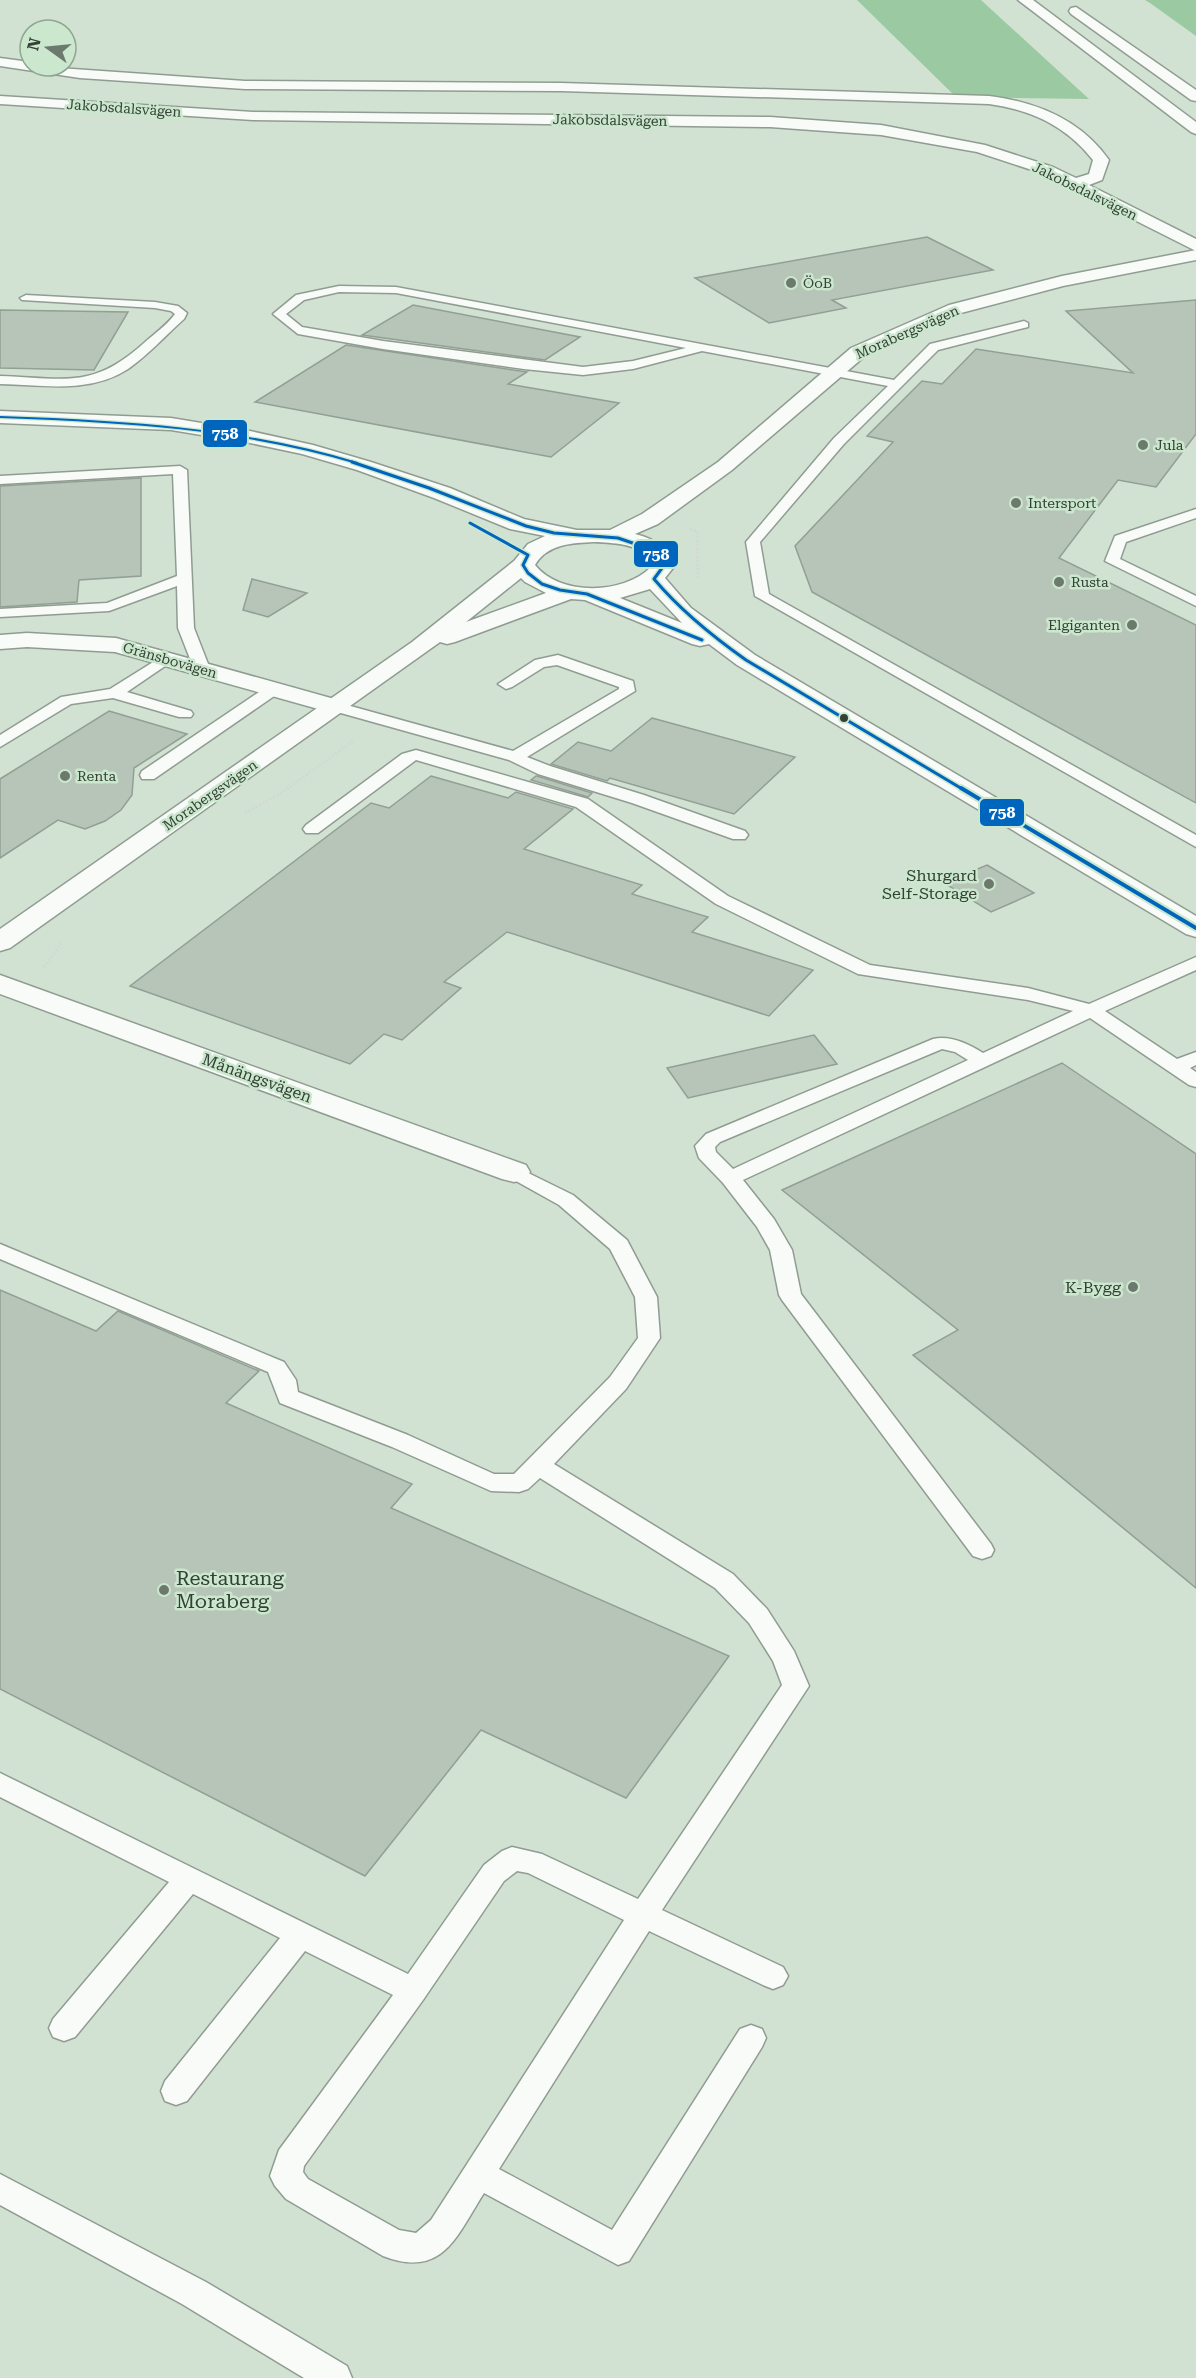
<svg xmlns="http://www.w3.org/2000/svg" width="1196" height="2378" viewBox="0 0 1196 2378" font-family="'Roboto Serif',serif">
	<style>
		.forest { fill: #9bc9a1 }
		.building { fill: #b7c4b8; stroke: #929f94; stroke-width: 1.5 }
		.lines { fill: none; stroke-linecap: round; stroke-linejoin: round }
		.service-casing { stroke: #909c91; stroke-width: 3 }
		.minor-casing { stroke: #909c91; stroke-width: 3 }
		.tertiary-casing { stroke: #909c91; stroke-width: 3 }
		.motorway-casing { stroke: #909c91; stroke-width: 3 }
		.path { stroke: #d3d8d3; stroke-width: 3; stroke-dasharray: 2 2; stroke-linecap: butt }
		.service { fill: #f8fbf8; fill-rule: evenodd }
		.minor { fill: #f8fbf8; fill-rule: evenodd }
		.tertiary { fill: #f8fbf8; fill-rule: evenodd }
		.motorway { fill: #f8fbf8; fill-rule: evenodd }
		.bus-1-far2-casing { stroke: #cbe8ce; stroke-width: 4.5 }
		.bus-1-far1-casing { stroke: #cbe8ce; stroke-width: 6 }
		.bus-1-casing { stroke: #cbe8ce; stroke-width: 8 }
		.bus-1-far2 { stroke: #0065bd; stroke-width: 2 }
		.bus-1-far1 { stroke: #0065bd; stroke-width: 3 }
		.bus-1 { stroke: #0065bd; stroke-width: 4 }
		.poi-dot { fill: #6c796d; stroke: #cbe8ce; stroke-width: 2 }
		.bus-dot { fill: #354036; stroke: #cbe8ce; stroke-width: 2 }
		.labels { text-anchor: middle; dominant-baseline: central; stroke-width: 5; stroke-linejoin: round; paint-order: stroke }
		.far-street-label { font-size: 14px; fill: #354036; stroke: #cbe8ce }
		.far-poi-label { font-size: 14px; fill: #354036; stroke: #cbe8ce; text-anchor: start }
		.poi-label { font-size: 16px; fill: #354036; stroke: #cbe8ce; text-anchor: end }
		.street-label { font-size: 16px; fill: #354036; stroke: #cbe8ce }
		.near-poi-label { font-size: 20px; fill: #354036; stroke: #cbe8ce; text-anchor: start }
		.line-badge { stroke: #cbe8ce; stroke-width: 2 }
		.badge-label { font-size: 16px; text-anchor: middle; font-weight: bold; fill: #fff }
	</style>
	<rect width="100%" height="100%" fill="#d1e2d3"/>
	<g class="forest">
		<path d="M 857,0 L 981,0 L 1089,99 L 956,97 Z"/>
		<path d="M 1145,0 L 1196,0 L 1196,36 L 1150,3 Z"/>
	</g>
	<g class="building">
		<path d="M 927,237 L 993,270 L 832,300 L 846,308 L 769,323 L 695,278 Z"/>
		<path d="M 1196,300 L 1196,434 L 1156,487 L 1118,480 L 1059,558 L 1196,625 L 1196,803 L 812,592 L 795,546 L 893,442 L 867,436 L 922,381 L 942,384 L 976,349 L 1133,373 L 1066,311 Z"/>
		<path d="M 413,305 L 580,337 L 545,360 L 362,335 Z"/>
		<path d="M 0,310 L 128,312 L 94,370 L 0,368 Z"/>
		<path d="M 346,345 L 527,372 L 508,384 L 619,403 L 551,457 L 255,402 Z"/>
		<path d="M 141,478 L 141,576 L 79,580 L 77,602 L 0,607 L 0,486 Z"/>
		<path d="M 252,579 L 307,593 L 268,617 L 243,610 Z"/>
		<path d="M 109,711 L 187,734 L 134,768 L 132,795 L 121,810 L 105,821 L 85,829 L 58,820 L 0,858 L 0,779 Z"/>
		<path d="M 652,718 L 795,757 L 734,814 L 610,778 L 607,781 L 551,764 L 578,742 L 611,751 Z"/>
		<path d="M 431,776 L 508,798 L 516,792 L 573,809 L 524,849 L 642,885 L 632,894 L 708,917 L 692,932 L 813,970 L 769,1016 L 507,932 L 444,982 L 461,988 L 402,1040 L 384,1034 L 350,1064 L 130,986 L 371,803 L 389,808 Z"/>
		<path d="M 536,776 L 537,776 L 592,793 L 588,797 L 531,780 Z"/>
		<path d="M 987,865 L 1034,893 L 991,912 L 944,883 Z"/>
		<path d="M 814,1035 L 837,1064 L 688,1098 L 667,1068 Z"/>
		<path d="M 1062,1063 L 1196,1154 L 1196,1588 L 913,1355 L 958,1330 L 782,1190 Z"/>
		<path d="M 0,1290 L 96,1331 L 118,1311 L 259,1371 L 226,1403 L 412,1484 L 391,1508 L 729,1656 L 626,1798 L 481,1730 L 365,1876 L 0,1689 Z"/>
	</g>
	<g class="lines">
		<defs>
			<g id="service">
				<path d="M 339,286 L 396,287 L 894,380 L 930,344 L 1024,321 L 1028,323 L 1028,327 L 938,350 L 844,444 L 760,542 L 769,594 L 1196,835 L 1196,847 L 755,596 L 746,542 L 834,438 L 888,386 L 702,351 L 633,369 L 583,375 L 524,369 L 383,349 L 298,334 L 273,314 L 296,295 ZM 339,292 L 396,293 L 686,348 L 633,361 L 583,367 L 383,341 L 302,327 L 286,314 L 304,300 Z"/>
				<path d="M 26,295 L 155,302 L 178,306 L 187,313 L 184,319 C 165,336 148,355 128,369 C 90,394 42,385 0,384 L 0,376 C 64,378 92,390 144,343 C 154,334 167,325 175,314 L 171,311 L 155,308 L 22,300 L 20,298 Z"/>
				<path d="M 180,466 L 187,470 L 194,628 L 210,669 L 207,672 L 202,674 L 194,669 L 178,628 L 177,586 L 109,611 L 0,617 L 0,609 L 107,603 L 177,576 L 173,474 L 0,484 L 0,476 Z"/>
				<path d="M 1196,509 L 1196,518 L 1126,542 L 1120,559 L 1196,596 L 1196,606 L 1105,561 L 1115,536 Z"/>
				<path d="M 166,654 L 171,656 L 174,659 L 171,662 L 127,692 L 191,711 L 193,714 L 191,717 L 179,717 L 113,698 L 71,704 L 0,747 L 0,735 L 61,697 L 110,689 Z"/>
				<path d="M 558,655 L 633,681 L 635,691 L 527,757 L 550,766 L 644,795 L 745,831 L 748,835 L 745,839 L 733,839 L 632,803 L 538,774 L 509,760 L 330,710 L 328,707 L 336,702 L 513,751 L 619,689 L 619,687 L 557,665 L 544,667 L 512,687 L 506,689 L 498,684 L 535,660 Z"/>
				<path d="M 274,684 L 282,689 L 280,692 L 154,779 L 142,779 L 140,775 L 142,771 L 268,686 Z"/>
				<path d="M 416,750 L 588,799 L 728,896 L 870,965 L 1028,988 L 1089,1004 L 1196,957 L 1196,970 L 1105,1011 L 1177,1059 L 1196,1052 L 1196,1065 L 1190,1068 L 1196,1072 L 1196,1087 L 1189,1085 L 1090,1018 L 743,1180 L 774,1219 L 792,1250 L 801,1294 L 991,1544 L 994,1550 L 991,1556 L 982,1559 L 973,1556 L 782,1300 L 779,1295 L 770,1250 L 757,1227 L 723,1183 L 699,1158 L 695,1146 L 706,1134 L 933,1039 C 950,1035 969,1044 983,1053 L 1073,1011 L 1028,1000 L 858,974 L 716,904 L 576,807 L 416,760 L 318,833 L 306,833 L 303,829 L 306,825 L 402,754 ZM 942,1049 L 955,1052 L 968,1060 L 733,1169 L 716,1152 L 715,1147 L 720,1142 Z"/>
				<path d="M 514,1166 L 573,1195 L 627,1240 L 657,1297 L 660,1338 L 626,1389 L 554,1464 L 733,1574 L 767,1609 L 794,1651 L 809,1686 L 662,1910 L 783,1967 L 788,1976 L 783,1985 L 773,1989 L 763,1985 L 649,1931 L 499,2169 L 612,2230 L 740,2029 L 751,2025 L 762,2029 L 766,2038 L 762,2047 L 629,2261 L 618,2265 L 484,2193 C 456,2237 443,2279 383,2256 L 286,2199 L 275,2186 L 270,2176 L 279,2150 L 393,1995 L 305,1951 L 187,2101 L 176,2105 L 165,2101 L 161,2091 L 165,2081 L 280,1938 L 193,1894 L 75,2037 L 64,2041 L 53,2037 L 49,2028 L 53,2019 L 169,1882 L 0,1797 L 0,1773 L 408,1974 L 484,1865 L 502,1851 L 512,1847 L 542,1854 L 638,1899 L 782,1685 L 773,1661 L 749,1623 L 715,1588 L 540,1478 L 528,1489 L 519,1492 L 491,1491 L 392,1447 L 280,1403 L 268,1372 L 0,1259 L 0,1244 L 284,1362 L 296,1380 L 298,1392 L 408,1435 L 494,1474 L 514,1474 L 610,1377 L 638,1338 L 635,1297 L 610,1249 L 559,1205 L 507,1176 L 504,1172 L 507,1168 ZM 517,1871 L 528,1873 L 624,1920 L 431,2220 L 416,2233 L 399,2230 L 308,2179 L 303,2172 L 304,2166 L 423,2000 L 504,1881 Z"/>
				<path d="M 0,2174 L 206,2282 L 347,2366 L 352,2378 L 304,2378 L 182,2304 L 0,2205 Z"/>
			</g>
			<g id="minor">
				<path d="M 0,58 L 30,62 L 30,66 L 245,81 L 561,83 L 989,96 C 1036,102 1080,119 1109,160 L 1102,180 L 1089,185 L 1196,239 L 1196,251 L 1041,173 L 977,152 L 881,135 L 770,127 L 253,120 L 0,104 L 0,96 L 253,112 L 770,117 L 881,125 L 985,145 L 1053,167 L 1076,178 L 1089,174 L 1093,160 C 1066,126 1032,110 989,104 L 561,91 L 245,89 L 80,78 L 0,66 Z"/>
				<path d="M 27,633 L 116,638 L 345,702 L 348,707 L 345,712 L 336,714 L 115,652 L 27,647 L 0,649 L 0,635 Z"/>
				<path d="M 0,975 L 526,1165 L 530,1172 L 526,1179 L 514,1182 L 502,1179 L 0,994 Z"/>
			</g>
			<path id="tertiary" d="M 1196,250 L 1196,260 L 1063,286 L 961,313 L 865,356 L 732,470 L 658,524 L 635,534 C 655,539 669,547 673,568 L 665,578 L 691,608 L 755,655 L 1196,916 L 1196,937 L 1186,934 L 737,665 L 709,644 L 700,646 L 692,644 L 585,600 L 571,599 L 455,642 L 447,644 L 440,642 L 10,948 L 0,951 L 0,929 L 412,642 L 514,561 L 528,544 L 545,536 L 510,529 L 434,498 L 357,470 L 302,454 L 250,443 L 171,430 L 0,423 L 0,411 L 171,418 L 250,431 L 313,445 L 371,462 L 450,488 L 524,519 L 577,530 L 610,530 L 642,514 L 718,462 L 851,348 L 949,305 L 1062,276 ZM 594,542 C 613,543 636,543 649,558 L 651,567 C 623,595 560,596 535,565 C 547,544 572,543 594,542 ZM 521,578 L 525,582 L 546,593 L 466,622 ZM 650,589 L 682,623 L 620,598 Z"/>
			<g id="motorway">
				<path d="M 1018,0 L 1033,0 L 1196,122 L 1196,134 L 1191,132 Z"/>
				<path d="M 1076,7 L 1196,90 L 1196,101 L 1191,100 L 1071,14 L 1069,11 L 1071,8 Z"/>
			</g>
		</defs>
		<use href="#service" class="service-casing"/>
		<use href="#minor" class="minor-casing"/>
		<use href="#tertiary" class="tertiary-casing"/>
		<use href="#motorway" class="motorway-casing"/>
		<g class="path">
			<path d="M 690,529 L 697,531 L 698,580"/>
			<path d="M 245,813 L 283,792 L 353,741"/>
			<path d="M 44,967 L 63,941"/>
		</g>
		<use href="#service" class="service"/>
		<use href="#minor" class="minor"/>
		<use href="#tertiary" class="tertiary"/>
		<use href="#motorway" class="motorway"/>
		<defs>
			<path id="bus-1-far2" d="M 0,417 C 120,421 241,428 357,463"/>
			<g id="bus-1-far1">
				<path d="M 352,462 L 429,488 L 526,526 L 554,533 L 618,538 L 647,548 L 660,557 L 662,568 L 654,579 C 681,611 712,636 746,660 L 964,790"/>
				<path d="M 470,523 L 528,555 L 523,565 L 528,573 L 542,584 L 560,590 L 587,594 L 702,640"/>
			</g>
			<path id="bus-1" d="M 961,788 L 1196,928"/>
		</defs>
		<use href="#bus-1-far2" class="bus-1-far2-casing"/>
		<use href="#bus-1-far1" class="bus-1-far1-casing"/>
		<use href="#bus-1" class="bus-1-casing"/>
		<use href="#bus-1-far2" class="bus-1-far2"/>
		<use href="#bus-1-far1" class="bus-1-far1"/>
		<use href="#bus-1" class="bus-1"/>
	</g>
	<g class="poi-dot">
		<circle cx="791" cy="283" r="6"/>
		<circle cx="1143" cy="445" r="6"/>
		<circle cx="1016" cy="503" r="6"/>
		<circle cx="1059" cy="582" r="6"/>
		<circle cx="1132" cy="625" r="6"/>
		<circle cx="65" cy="776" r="6"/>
		<circle cx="989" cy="884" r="6"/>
		<circle cx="1133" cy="1287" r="6"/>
		<circle cx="164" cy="1590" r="6"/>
	</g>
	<circle class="bus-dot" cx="844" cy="718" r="5"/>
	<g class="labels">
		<g class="far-street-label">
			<text transform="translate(124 108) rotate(4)">Jakobsdalsvägen</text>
			<text transform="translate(610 120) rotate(1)">Jakobsdalsvägen</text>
			<text transform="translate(1085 191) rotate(26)">Jakobsdalsvägen</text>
			<text transform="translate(907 332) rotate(-24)">Morabergsvägen</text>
			<text transform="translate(170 660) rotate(16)">Gränsbovägen</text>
			<text transform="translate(210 795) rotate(-35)">Morabergsvägen</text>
		</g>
		<g class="far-poi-label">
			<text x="803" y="283">ÖoB</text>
			<text x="1155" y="445">Jula</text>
			<text x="1028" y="503">Intersport</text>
			<text x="1071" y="582">Rusta</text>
			<text x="1120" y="625" text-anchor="end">Elgiganten</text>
			<text x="77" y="776">Renta</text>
		</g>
		<g class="poi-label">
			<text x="977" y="875">Shurgard<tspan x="977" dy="18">Self-Storage</tspan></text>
			<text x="1121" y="1287">K-Bygg</text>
		</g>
		<g class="street-label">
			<text transform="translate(257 1078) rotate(20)">Månängsvägen</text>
		</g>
		<g class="near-poi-label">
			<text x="176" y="1578">Restaurang<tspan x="176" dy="23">Moraberg</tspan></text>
		</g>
	</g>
	<g class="line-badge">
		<rect x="202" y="419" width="46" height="29" rx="6" fill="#0065bd"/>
		<rect x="633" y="540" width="46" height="28" rx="6" fill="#0065bd"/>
		<rect x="979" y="798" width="46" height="29" rx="6" fill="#0065bd"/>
	</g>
	<g class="badge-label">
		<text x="225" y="439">758</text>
		<text x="656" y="560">758</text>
		<text x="1002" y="818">758</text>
	</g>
	<g transform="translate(48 48) rotate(285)"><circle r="28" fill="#cbe8ce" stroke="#8fa591" stroke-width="1.5"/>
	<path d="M0-4.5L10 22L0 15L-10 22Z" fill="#6c796d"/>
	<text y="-9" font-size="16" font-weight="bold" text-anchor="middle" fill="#354036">N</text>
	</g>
</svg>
